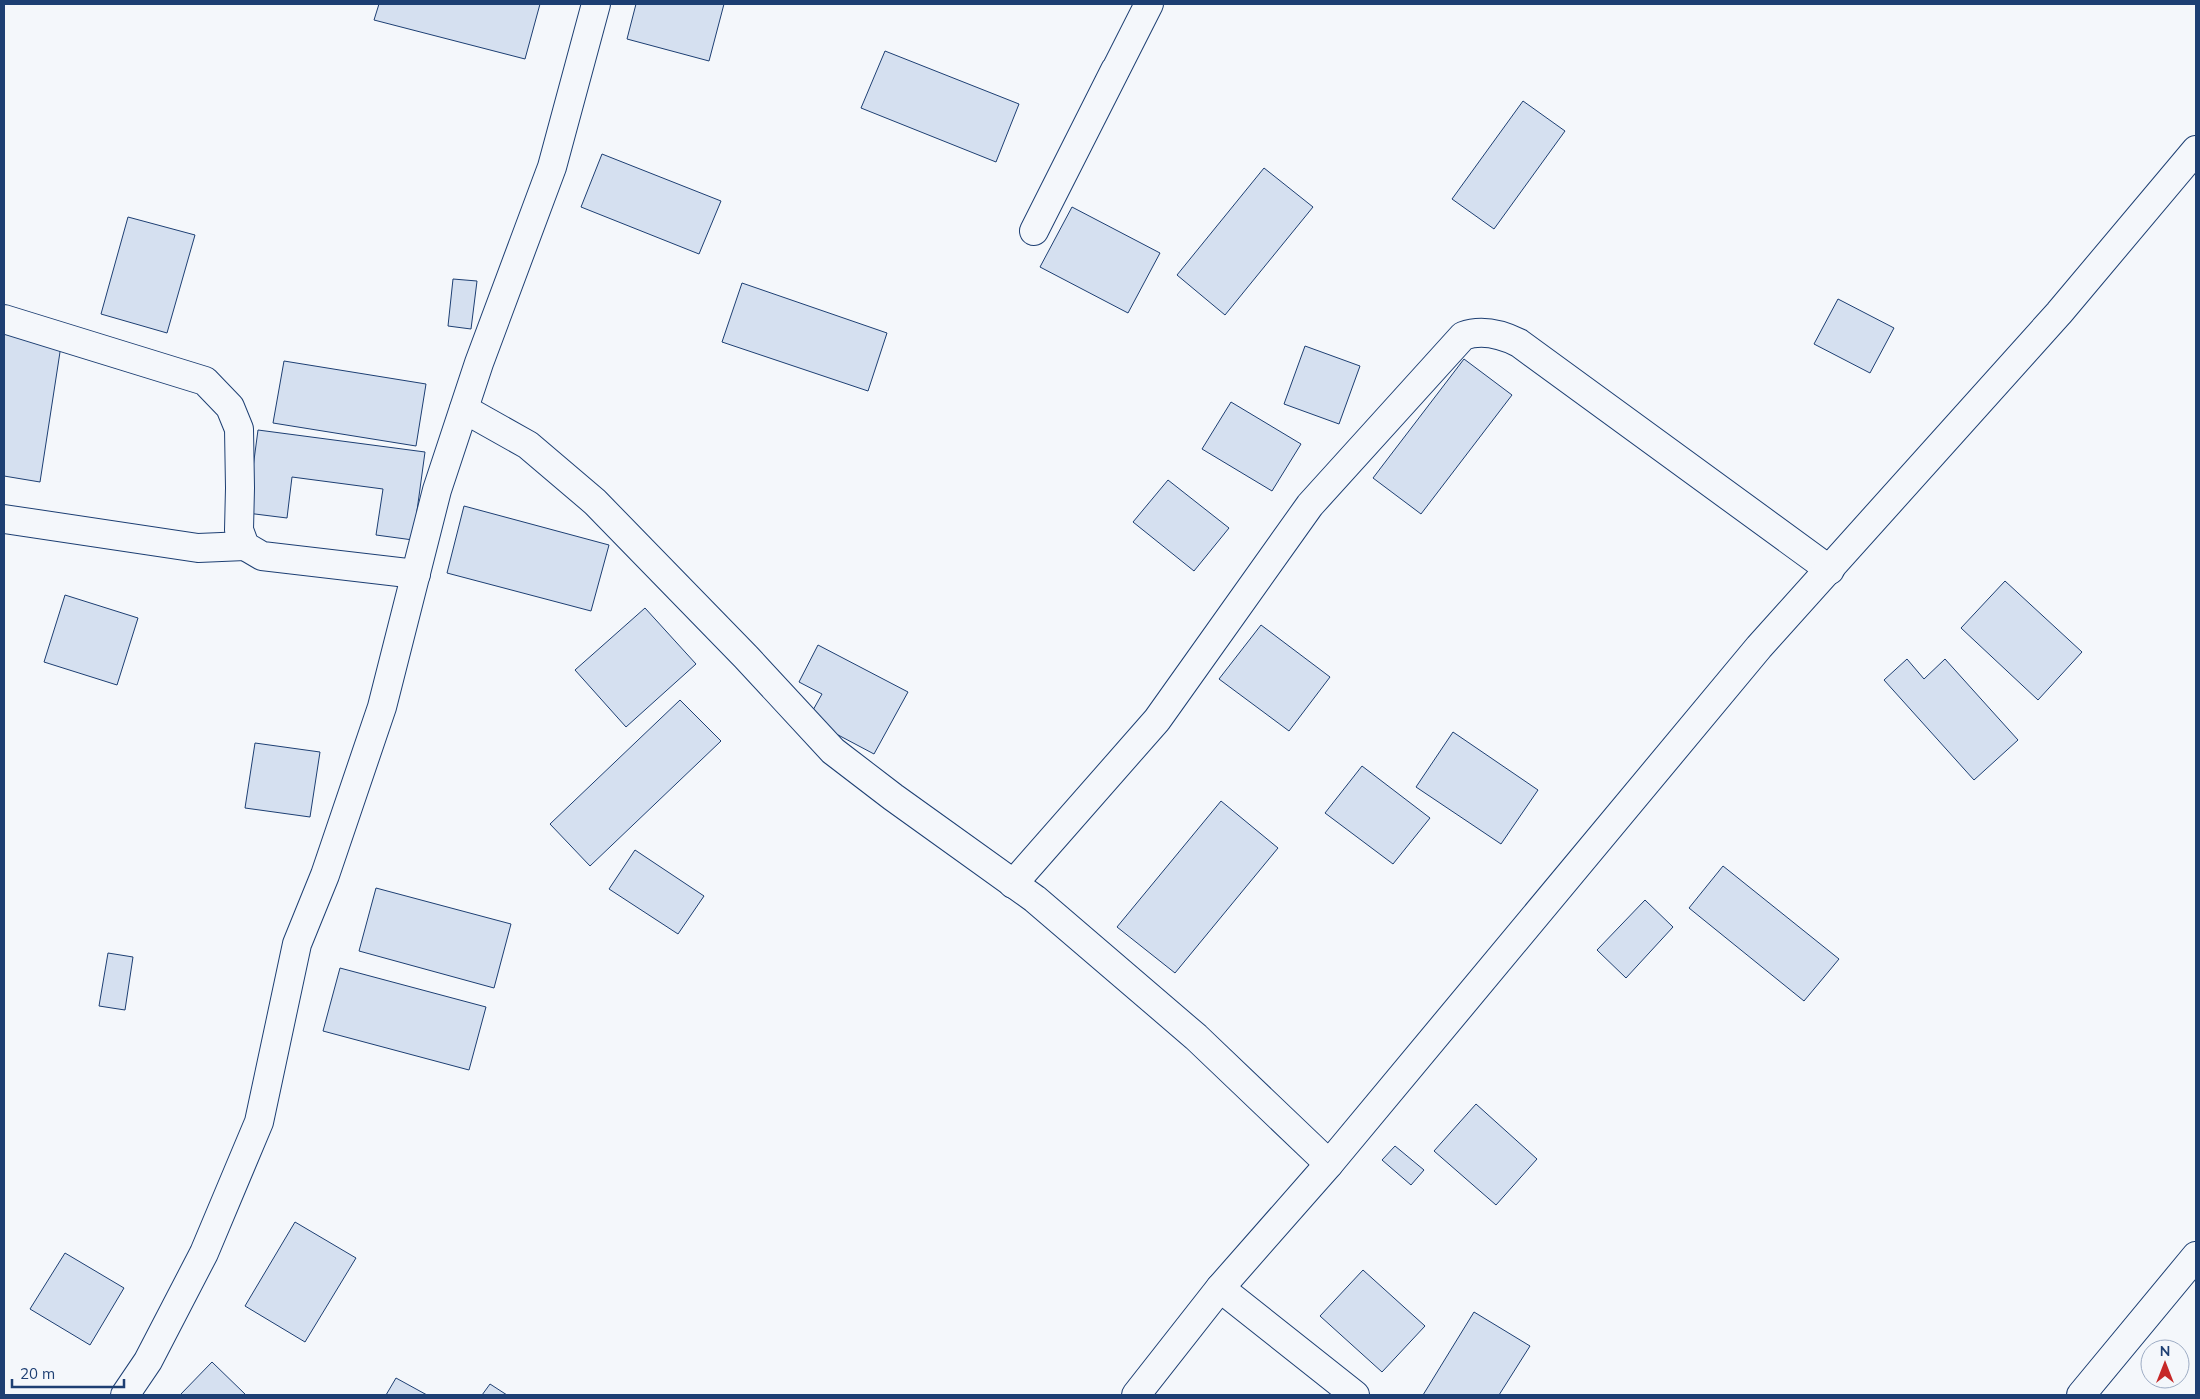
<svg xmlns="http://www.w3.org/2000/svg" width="2200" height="1399" viewBox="0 0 2200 1399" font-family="Mulish,sans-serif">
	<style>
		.building { fill: #d5e0f0; stroke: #1d3f73 }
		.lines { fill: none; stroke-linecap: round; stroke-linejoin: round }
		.street-casing { stroke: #1d3f73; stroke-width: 30 }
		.street { stroke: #f4f7fb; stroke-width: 28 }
	</style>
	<rect width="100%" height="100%" fill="#f4f7fb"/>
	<g class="building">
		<path d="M 379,4 L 540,4 L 525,59 L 374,20 Z"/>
		<path d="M 636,4 L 724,4 L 709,61 L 627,39 Z"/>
		<path d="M 885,51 L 1019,104 L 996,162 L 861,108 Z"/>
		<path d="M 1523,101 L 1565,131 L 1494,229 L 1452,199 Z"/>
		<path d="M 602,154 L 721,201 L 699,254 L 581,207 Z"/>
		<path d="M 1264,168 L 1313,207 L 1225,315 L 1177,275 Z"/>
		<path d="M 1072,207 L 1160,253 L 1128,313 L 1040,267 Z"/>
		<path d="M 128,217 L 195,235 L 167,333 L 101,314 Z"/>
		<path d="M 453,279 L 477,281 L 471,329 L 448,326 Z"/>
		<path d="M 742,283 L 887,333 L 868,391 L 722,342 Z"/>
		<path d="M 1838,299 L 1894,328 L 1870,373 L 1814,344 Z"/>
		<path d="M 4,330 L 62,339 L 40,482 L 4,476 Z"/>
		<path d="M 1305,346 L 1360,366 L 1339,424 L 1284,404 Z"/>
		<path d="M 1464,359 L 1512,395 L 1421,514 L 1373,478 Z"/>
		<path d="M 284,361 L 426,384 L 416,446 L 273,423 Z"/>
		<path d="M 1231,402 L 1301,444 L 1272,491 L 1202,449 Z"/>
		<path d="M 258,430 L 425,452 L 413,540 L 376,535 L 383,489 L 292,477 L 287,518 L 247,513 Z"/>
		<path d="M 1168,480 L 1229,528 L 1194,571 L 1133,522 Z"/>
		<path d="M 464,506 L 609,545 L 591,611 L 447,573 Z"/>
		<path d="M 2005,581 L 2082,652 L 2038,700 L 1961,628 Z"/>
		<path d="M 65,595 L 138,618 L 117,685 L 44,662 Z"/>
		<path d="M 645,608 L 696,664 L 626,727 L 575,670 Z"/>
		<path d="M 1261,625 L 1330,677 L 1289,731 L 1219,679 Z"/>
		<path d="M 818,645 L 908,692 L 874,754 L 808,719 L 822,694 L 799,682 Z"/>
		<path d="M 1907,659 L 1924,679 L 1945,659 L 2018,740 L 1974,780 L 1884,680 Z"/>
		<path d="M 680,700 L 721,741 L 590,866 L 550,824 Z"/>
		<path d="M 1453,732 L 1538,790 L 1501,844 L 1416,787 Z"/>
		<path d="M 255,743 L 320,752 L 310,817 L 245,808 Z"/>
		<path d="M 1362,766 L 1430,818 L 1393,864 L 1325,813 Z"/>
		<path d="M 1221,801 L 1278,848 L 1175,973 L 1117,927 Z"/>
		<path d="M 635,850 L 704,896 L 678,934 L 609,889 Z"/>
		<path d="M 1723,866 L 1839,959 L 1804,1001 L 1689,908 Z"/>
		<path d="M 376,888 L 511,924 L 494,988 L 359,951 Z"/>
		<path d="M 1645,900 L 1673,927 L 1626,978 L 1597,950 Z"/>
		<path d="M 108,953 L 133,957 L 125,1010 L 99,1006 Z"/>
		<path d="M 340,968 L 486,1007 L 469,1070 L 323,1031 Z"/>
		<path d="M 1476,1104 L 1537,1159 L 1496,1205 L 1434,1151 Z"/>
		<path d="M 1395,1146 L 1424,1170 L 1411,1185 L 1382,1160 Z"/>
		<path d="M 295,1222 L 356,1258 L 305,1342 L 245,1306 Z"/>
		<path d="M 65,1253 L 124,1288 L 90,1345 L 30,1309 Z"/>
		<path d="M 1363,1270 L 1425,1326 L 1382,1372 L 1320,1316 Z"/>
		<path d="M 1474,1312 L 1530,1346 L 1499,1395 L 1423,1395 Z"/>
		<path d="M 212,1362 L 246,1395 L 180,1395 Z"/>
		<path d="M 396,1378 L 427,1395 L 386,1395 Z"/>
		<path d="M 490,1384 L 507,1395 L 482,1395 Z"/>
	</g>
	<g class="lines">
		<defs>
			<g id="street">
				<path d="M 1115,70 L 1034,231 L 1149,4"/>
				<path d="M 4,319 L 205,381 L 230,407 L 239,429 L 240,488 L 239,530 L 245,546 L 262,556 L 416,574"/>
				<path d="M 464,409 L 528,445 L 595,502 L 746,657 L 833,751 L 893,797 L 1035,899 L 1196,1037 L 1329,1164"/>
				<path d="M 4,519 L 198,548 L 245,546"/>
				<path d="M 1013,884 L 1157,720 L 1310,505 L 1463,336 C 1482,329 1501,334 1519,343 L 1830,570"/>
				<path d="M 1220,1288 L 1355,1395"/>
				<path d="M 125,1395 L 148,1361 L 204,1253 L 259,1122 L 297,944 L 325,875 L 382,707 L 437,490 L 479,363 L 552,167 L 596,4"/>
				<path d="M 1136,1395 L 1220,1288 L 1329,1164 L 1759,647 L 2059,313 L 2196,150"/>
				<path d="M 2081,1395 L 2196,1256"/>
			</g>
		</defs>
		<use href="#street" class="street-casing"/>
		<use href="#street" class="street"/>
	</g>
	<rect width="2200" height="1399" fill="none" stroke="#1d3f73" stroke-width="10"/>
	<g transform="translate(2165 1364)"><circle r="24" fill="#f4f7fb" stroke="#9eadc5"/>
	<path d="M0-4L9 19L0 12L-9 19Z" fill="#c62828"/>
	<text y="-8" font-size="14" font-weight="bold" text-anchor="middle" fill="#1d3f73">N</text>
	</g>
	<path d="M12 1379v8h112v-8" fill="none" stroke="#1d3f73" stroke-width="2.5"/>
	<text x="20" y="1379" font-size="15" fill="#1d3f73" stroke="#f4f7fb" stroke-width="4" paint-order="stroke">20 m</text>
</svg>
